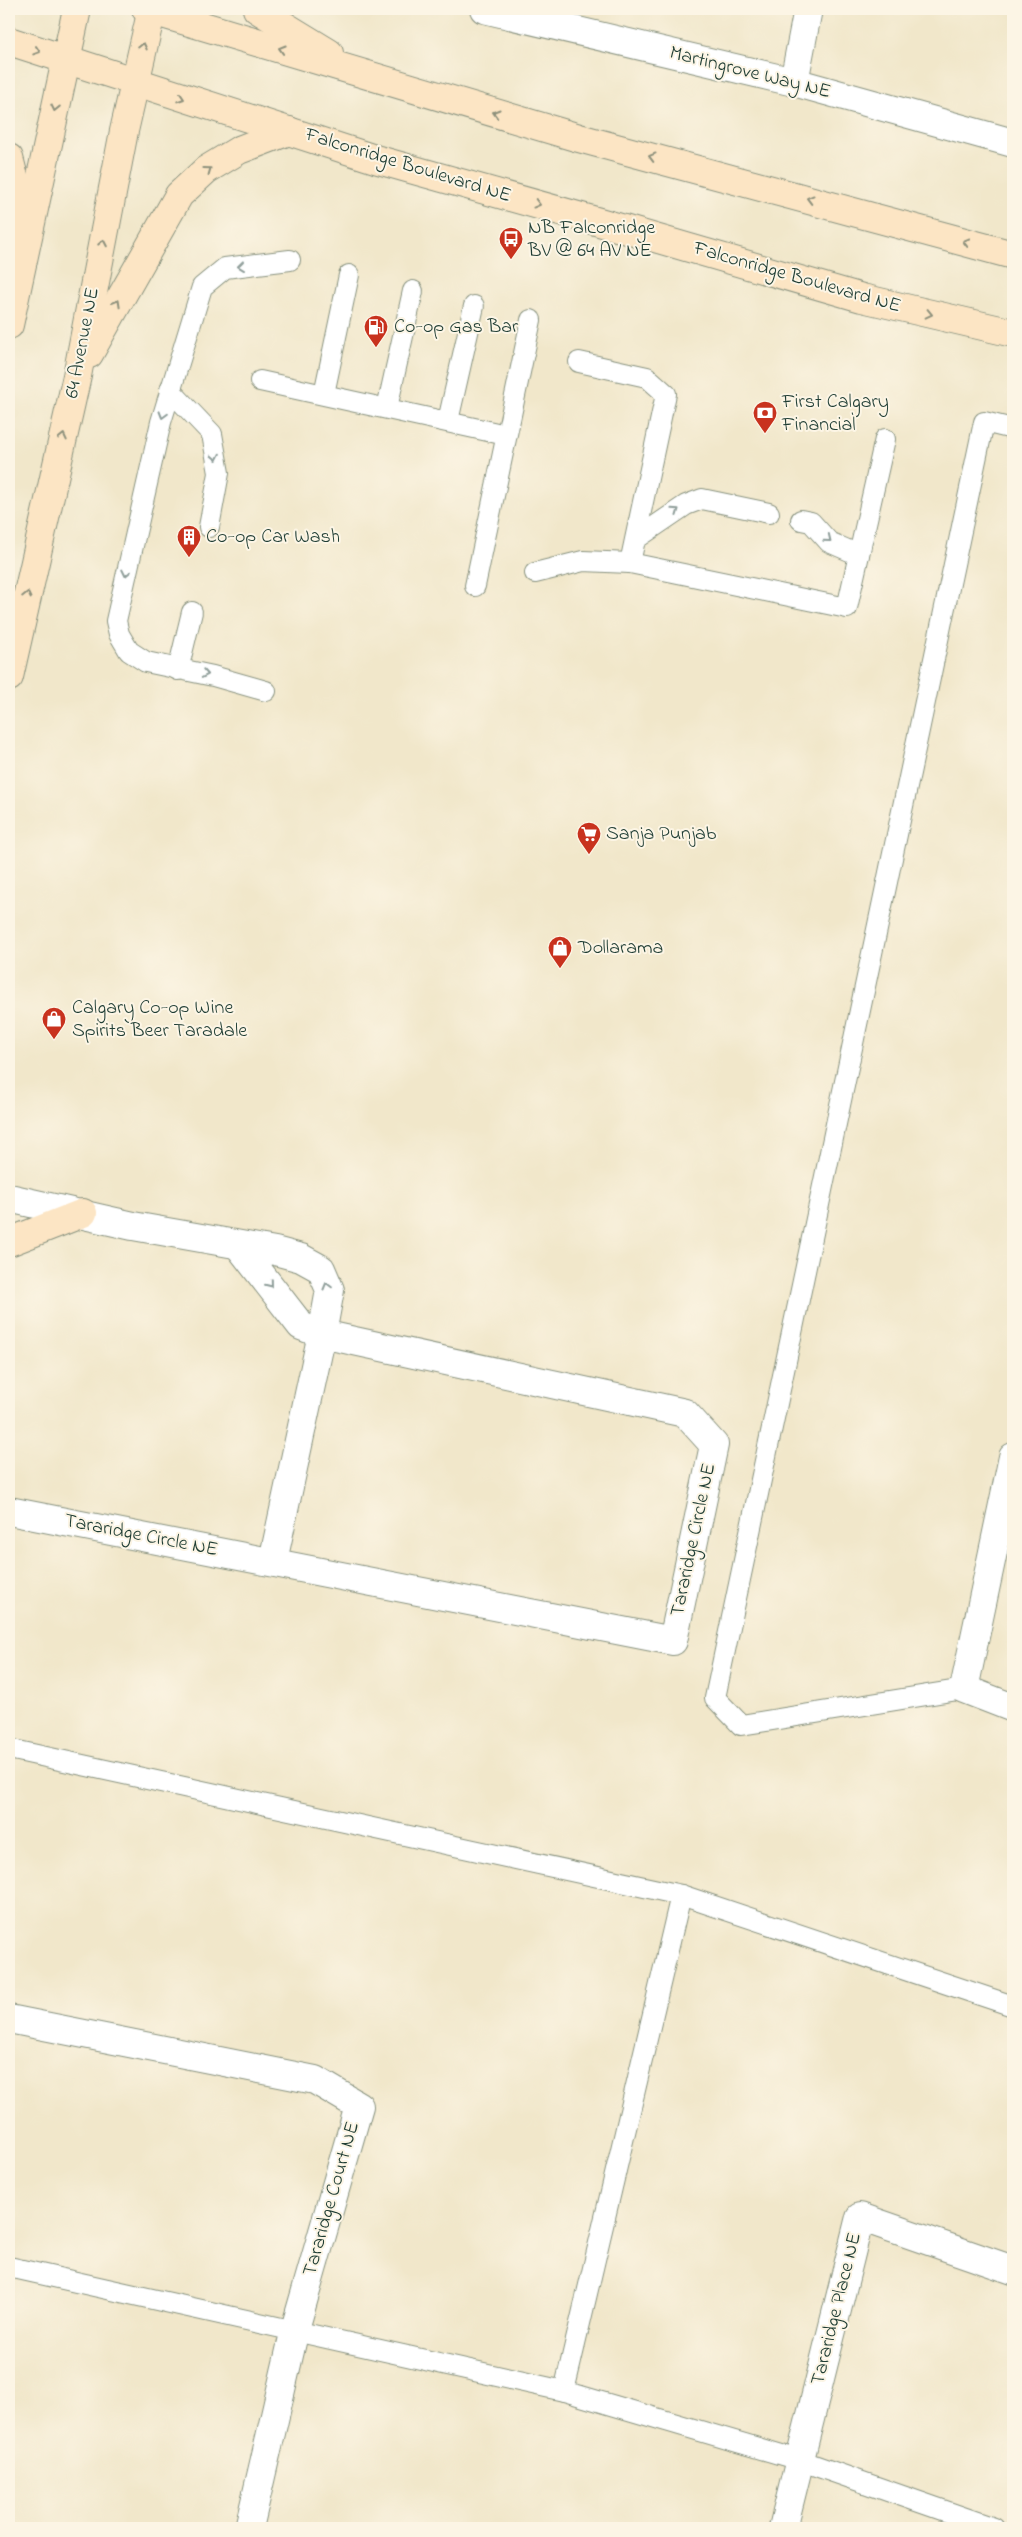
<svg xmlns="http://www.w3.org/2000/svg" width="1022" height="2537" viewBox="0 0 1022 2537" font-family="'Indie Flower',sans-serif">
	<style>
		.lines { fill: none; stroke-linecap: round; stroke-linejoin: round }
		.service-casing { stroke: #88927f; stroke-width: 22 }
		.minor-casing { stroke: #88927f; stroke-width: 30 }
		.secondary-casing { stroke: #88927f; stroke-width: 30 }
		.service { stroke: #fff; stroke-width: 20 }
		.minor { stroke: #fff; stroke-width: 28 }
		.secondary { stroke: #fce5c4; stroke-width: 28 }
		.oneway { stroke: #8e917c }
		.oneway2 { stroke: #8f9e9a }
		.labels { text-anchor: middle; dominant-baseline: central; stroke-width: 4; stroke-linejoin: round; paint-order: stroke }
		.street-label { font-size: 20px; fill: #1f3d34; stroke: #fcf5e5 }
		.poi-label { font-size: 20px; fill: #1f3d34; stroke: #fcf5e5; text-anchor: start }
	</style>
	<rect width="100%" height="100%" fill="#fcf5e5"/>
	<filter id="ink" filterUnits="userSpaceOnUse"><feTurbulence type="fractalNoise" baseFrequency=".02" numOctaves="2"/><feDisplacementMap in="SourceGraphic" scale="10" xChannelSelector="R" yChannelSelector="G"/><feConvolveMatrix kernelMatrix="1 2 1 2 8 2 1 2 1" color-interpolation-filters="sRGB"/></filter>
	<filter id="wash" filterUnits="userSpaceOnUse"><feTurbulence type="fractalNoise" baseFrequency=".0096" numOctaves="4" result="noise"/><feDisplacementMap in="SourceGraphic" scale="20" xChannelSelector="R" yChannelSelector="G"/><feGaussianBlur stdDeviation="1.12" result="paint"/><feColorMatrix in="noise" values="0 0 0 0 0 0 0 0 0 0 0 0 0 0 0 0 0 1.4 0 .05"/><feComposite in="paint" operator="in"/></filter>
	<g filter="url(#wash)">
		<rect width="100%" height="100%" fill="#f1e7ca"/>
	</g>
	<g filter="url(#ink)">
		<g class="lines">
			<defs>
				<g id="service">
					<path d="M 579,362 L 647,377 L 666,394 L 630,563"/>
					<path d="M 260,381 L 506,435"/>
					<path d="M 170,390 L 212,434 L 219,473 L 209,527"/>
					<path d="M 324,394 L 349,275"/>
					<path d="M 387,408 L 413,291"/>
					<path d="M 448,421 L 474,306"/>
					<path d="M 801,520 L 811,522 L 829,542 L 859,555"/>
					<path d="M 636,539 L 686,505 L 702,499 L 769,513"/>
					<path d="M 535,573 L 583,561 L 630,563 L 847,608 L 885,439"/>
					<path d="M 475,586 L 531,320"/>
					<path d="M 178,670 L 192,612"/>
					<path d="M 266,691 L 213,676 L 146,662 L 129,651 L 119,634 L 116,621 L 161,422 L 202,287 L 225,268 L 290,260"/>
					<path d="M 964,1689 L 741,1725 L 715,1698 L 984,422 L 1013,429"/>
					<path d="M 9,1749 L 681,1895 L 1013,2006"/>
					<path d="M 9,2267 L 564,2391 L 799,2460 L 994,2528"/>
					<path d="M 564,2391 L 681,1895"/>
				</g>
				<g id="minor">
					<path d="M 484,9 L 794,82 L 1013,143"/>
					<path d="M 794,82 L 808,9"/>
					<path d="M 9,1198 L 133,1226 L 275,1251 L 301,1258 L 321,1269 L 330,1290 L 322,1334 L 273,1561"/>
					<path d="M 1013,1457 L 964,1689 L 1013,1708"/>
					<path d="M 9,1511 L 673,1641 L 714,1445 L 685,1413 L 322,1334 L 301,1326 L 239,1246"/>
					<path d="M 9,2019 L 315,2080 L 359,2106 L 295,2329 L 249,2528"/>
					<path d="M 783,2528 L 860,2217 L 1013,2270"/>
				</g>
				<g id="secondary">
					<path d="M 146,9 L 579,138 L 1013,255"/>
					<path d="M 257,9 L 329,53"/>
					<path d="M 9,41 L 375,159 L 617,227 L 862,298 L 1013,333"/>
					<path d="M 9,158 L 27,227"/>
					<path d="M 9,325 L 77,9"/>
					<path d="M 89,354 L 179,195 L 206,170 L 239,150 L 289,131"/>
					<path d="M 9,677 L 77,376 L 124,131 L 152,9"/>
					<path d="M 9,1242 L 83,1213"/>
				</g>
			</defs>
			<use href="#service" class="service-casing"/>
			<use href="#minor" class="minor-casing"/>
			<use href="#secondary" class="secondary-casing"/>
			<use href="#service" class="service"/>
			<use href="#minor" class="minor"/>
			<use href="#secondary" class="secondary"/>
		</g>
		<defs><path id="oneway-chevron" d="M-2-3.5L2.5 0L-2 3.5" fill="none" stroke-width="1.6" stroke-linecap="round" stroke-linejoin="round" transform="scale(1.25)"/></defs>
		<g class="oneway">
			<use href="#oneway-chevron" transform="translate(143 46) rotate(-77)"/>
			<use href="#oneway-chevron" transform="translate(282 49) rotate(-163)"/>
			<use href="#oneway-chevron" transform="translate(37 51) rotate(18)"/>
			<use href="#oneway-chevron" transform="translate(181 98) rotate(18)"/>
			<use href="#oneway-chevron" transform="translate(55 108) rotate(102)"/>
			<use href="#oneway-chevron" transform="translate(496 113) rotate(-164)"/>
			<use href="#oneway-chevron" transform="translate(652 157) rotate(-165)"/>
			<use href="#oneway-chevron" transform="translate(208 170) rotate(-36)"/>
			<use href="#oneway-chevron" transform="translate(810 199) rotate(-165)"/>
			<use href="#oneway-chevron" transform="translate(537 204) rotate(15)"/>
			<use href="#oneway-chevron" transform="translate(966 242) rotate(-165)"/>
			<use href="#oneway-chevron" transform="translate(103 243) rotate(-79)"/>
			<use href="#oneway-chevron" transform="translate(117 303) rotate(-61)"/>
			<use href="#oneway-chevron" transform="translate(929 314) rotate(13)"/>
			<use href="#oneway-chevron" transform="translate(63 437) rotate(-77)"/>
			<use href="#oneway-chevron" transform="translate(27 595) rotate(-77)"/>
		</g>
		<g class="oneway2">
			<use href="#oneway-chevron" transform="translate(241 266) rotate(173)"/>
			<use href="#oneway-chevron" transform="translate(163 415) rotate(106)"/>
			<use href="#oneway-chevron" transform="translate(216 457) rotate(79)"/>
			<use href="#oneway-chevron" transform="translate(676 511) rotate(-35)"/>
			<use href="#oneway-chevron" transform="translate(828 539) rotate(39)"/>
			<use href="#oneway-chevron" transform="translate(126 573) rotate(102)"/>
			<use href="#oneway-chevron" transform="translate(205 674) rotate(10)"/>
			<use href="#oneway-chevron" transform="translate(270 1284) rotate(51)"/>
			<use href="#oneway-chevron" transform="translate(327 1286) rotate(-105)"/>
		</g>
	</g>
	<defs>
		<symbol id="bus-pin" viewBox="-11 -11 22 30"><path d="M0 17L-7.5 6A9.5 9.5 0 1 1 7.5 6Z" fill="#c8321e" stroke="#fcf5e5"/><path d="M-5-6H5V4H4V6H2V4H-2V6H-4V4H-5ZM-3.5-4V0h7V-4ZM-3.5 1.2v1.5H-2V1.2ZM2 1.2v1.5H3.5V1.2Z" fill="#fff"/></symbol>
		<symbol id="fuel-pin" viewBox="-11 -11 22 30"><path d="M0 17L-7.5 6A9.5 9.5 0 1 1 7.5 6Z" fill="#c8321e" stroke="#fcf5e5"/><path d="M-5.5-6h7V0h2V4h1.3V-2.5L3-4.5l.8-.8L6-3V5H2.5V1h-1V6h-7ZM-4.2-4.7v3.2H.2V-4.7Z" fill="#fff"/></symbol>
		<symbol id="bank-pin" viewBox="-11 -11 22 30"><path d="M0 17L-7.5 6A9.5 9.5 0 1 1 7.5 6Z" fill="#c8321e" stroke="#fcf5e5"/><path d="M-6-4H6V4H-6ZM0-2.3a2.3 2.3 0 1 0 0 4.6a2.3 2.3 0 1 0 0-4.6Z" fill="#fff"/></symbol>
		<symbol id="building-pin" viewBox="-11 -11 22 30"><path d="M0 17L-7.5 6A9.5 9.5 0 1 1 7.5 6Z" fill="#c8321e" stroke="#fcf5e5"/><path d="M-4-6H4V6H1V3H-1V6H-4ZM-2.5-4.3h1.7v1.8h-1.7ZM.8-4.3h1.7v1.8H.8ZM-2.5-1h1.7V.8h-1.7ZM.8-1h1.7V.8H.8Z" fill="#fff"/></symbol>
		<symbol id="supermarket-pin" viewBox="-11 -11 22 30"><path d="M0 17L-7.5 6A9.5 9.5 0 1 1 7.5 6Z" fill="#c8321e" stroke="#fcf5e5"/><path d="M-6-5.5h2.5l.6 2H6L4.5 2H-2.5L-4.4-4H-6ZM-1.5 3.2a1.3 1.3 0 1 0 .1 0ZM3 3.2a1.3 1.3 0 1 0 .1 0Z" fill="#fff"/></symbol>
		<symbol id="shop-pin" viewBox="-11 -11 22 30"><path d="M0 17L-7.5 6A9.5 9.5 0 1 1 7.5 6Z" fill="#c8321e" stroke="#fcf5e5"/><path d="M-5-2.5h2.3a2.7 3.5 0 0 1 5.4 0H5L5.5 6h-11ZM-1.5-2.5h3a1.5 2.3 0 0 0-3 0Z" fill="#fff"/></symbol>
	</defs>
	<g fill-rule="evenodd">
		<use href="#bus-pin" x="497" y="225" width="28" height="38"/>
		<use href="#fuel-pin" x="362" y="313" width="28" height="38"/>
		<use href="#bank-pin" x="751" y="399" width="28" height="38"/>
		<use href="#building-pin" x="175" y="523" width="28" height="38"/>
		<use href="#supermarket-pin" x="575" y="820" width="28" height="38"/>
		<use href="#shop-pin" x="546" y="934" width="28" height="38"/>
		<use href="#shop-pin" x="40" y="1005" width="28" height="38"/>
	</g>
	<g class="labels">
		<g class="street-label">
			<text transform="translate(750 73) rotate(14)">Martingrove Way NE</text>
			<text transform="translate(408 166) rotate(17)">Falconridge Boulevard NE</text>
			<text transform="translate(797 278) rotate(16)">Falconridge Boulevard NE</text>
			<text transform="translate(83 343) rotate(-79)">64 Avenue NE</text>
			<text transform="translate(141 1536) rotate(11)">Tararidge Circle NE</text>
			<text transform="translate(694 1540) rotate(-78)">Tararidge Circle NE</text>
			<text transform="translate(332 2199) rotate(-74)">Tararidge Court NE</text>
			<text transform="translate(837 2309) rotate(-76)">Tararidge Place NE</text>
		</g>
		<g class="poi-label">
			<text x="528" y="228">NB Falconridge<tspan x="528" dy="23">BV @ 64 AV NE</tspan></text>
			<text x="394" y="327">Co-op Gas Bar</text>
			<text x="782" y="402">First Calgary<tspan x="782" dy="23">Financial</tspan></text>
			<text x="206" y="537">Co-op Car Wash</text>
			<text x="606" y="834">Sanja Punjab</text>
			<text x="578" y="948">Dollarama</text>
			<text x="72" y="1008">Calgary Co-op Wine<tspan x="72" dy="23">Spirits Beer Taradale</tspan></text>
		</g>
	</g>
	<rect width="1022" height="2537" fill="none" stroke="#fcf5e5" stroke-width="30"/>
</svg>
